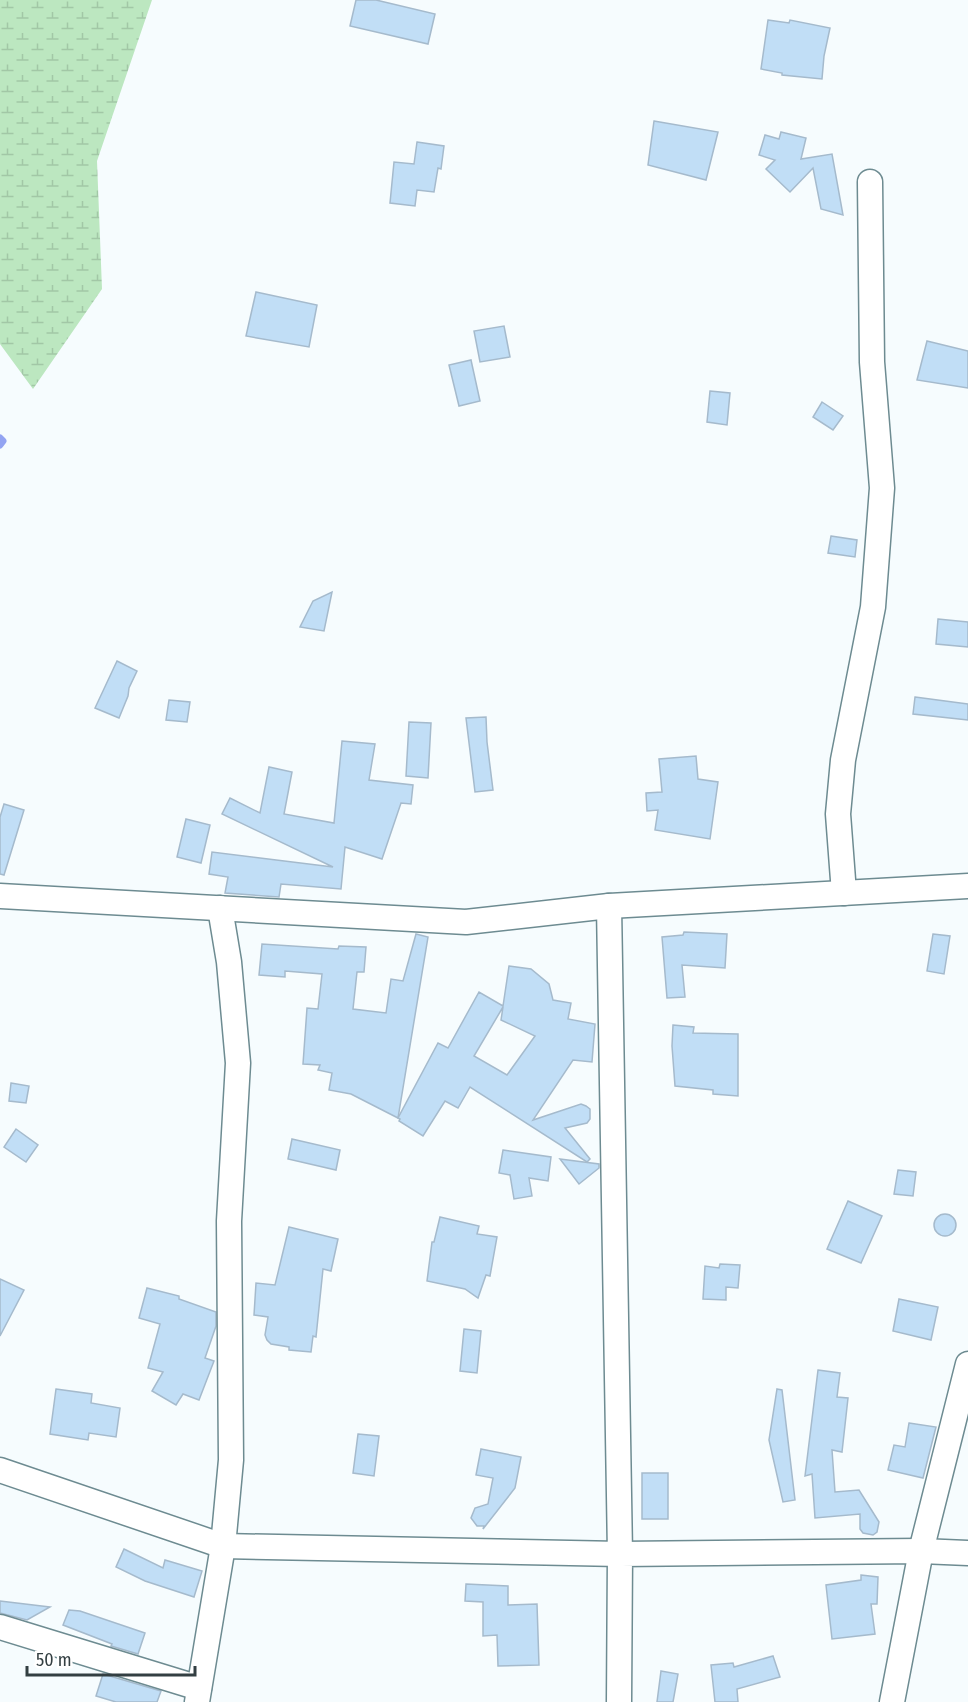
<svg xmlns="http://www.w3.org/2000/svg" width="968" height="1702" viewBox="0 0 968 1702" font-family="'Fira Sans Condensed',sans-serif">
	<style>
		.wetland { fill: url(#wetland-marsh) }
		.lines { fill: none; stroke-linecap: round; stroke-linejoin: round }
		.stream { stroke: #93a4f2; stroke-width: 7 }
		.building { fill: #c1def6; stroke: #a5bacc; stroke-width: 1.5; fill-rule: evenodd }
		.street-casing { stroke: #6d8b91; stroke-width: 27 }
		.street { stroke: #fff; stroke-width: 24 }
	</style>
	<defs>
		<pattern id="wetland-marsh" width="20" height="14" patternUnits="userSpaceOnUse" patternTransform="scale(1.5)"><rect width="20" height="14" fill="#bce7c0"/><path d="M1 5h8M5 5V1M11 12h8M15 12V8" fill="none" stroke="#a2c7a6"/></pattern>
	</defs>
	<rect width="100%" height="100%" fill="#f6fcfe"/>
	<path class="wetland" d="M 0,0 L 152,0 L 97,161 L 102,289 L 33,389 L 0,344 Z"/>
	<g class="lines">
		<path class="stream" d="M 0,438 L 3,441 L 0,445"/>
	</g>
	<g class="building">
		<path d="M 356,0 L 376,0 L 435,14 L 428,44 L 350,26 Z"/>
		<path d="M 768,20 L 789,23 L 790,20 L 830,28 L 824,56 L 822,79 L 782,75 L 782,73 L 761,69 Z"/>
		<path d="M 654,121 L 718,132 L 706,180 L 648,165 Z"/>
		<path d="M 781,132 L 806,138 L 801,159 L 832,154 L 843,215 L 821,209 L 813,168 L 790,192 L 766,169 L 775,160 L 759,155 L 765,135 L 779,139 Z"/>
		<path d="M 417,142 L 444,146 L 441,169 L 438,168 L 434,192 L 417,190 L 415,206 L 390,203 L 394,162 L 414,164 Z"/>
		<path d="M 256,292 L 317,305 L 309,347 L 246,336 Z"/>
		<path d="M 504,326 L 510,357 L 480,362 L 474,331 Z"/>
		<path d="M 927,341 L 968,351 L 968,388 L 917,380 Z"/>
		<path d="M 471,360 L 480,401 L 459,406 L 449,365 Z"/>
		<path d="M 710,391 L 730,393 L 727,425 L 707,422 Z"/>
		<path d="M 822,402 L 843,416 L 833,430 L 813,417 Z"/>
		<path d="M 831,536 L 857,540 L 855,557 L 828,553 Z"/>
		<path d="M 332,592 L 324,631 L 300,627 L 313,601 Z"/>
		<path d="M 938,619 L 968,622 L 968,647 L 936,644 Z"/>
		<path d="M 117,661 L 137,671 L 129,688 L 128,696 L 119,718 L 95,708 Z"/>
		<path d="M 915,697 L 968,704 L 968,720 L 913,714 Z"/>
		<path d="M 169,700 L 190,702 L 187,722 L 166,720 Z"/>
		<path d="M 486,717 L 487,742 L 493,790 L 475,792 L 466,718 Z"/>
		<path d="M 409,722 L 431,723 L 428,778 L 406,776 Z"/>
		<path d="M 342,741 L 375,744 L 369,780 L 413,785 L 411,804 L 401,803 L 382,859 L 345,847 L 341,889 L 281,884 L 279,897 L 225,893 L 228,877 L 209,874 L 212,852 L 333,867 L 222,814 L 230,798 L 260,813 L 269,767 L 292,772 L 284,814 L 334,823 Z"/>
		<path d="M 696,756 L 698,779 L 718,782 L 710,839 L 655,830 L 658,810 L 647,811 L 646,793 L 662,792 L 659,759 Z"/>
		<path d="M 4,804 L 24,810 L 4,875 L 0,874 L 0,817 Z"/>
		<path d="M 186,819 L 210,825 L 201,863 L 177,857 Z"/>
		<path d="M 684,932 L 727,934 L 725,968 L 682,965 L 685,997 L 667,998 L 662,937 L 683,935 Z"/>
		<path d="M 416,934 L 428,937 L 398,1118 L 351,1094 L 329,1090 L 332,1073 L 318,1070 L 320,1065 L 303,1064 L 307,1008 L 318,1009 L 322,974 L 285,971 L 285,977 L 259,975 L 262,944 L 338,949 L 339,946 L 366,947 L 364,972 L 357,972 L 353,1009 L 386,1013 L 391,979 L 403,981 Z"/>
		<path d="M 933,934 L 950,936 L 944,974 L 927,971 Z"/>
		<path d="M 509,966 L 531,969 L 549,984 L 553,1000 L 571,1003 L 568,1019 L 595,1024 L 592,1062 L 573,1060 L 533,1120 L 581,1104 L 586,1106 L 590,1109 L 590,1119 L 587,1123 L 565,1128 L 590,1159 L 587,1162 L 470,1087 L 458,1108 L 445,1101 L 423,1136 L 399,1121 L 400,1119 L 398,1118 L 438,1043 L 448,1048 L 479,992 L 503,1006 ZM 503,1007 L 501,1020 L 535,1036 L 507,1075 L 474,1056 Z"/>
		<path d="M 673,1025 L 694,1027 L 693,1033 L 738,1034 L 738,1096 L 713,1094 L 713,1090 L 675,1086 L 672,1046 Z"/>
		<path d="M 11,1083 L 29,1086 L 26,1103 L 9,1101 Z"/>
		<path d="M 16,1129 L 38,1145 L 26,1162 L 4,1147 Z"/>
		<path d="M 292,1139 L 340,1150 L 336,1170 L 288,1159 Z"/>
		<path d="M 503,1150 L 551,1157 L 548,1181 L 529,1178 L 532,1196 L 514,1199 L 510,1175 L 499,1173 Z"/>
		<path d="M 560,1159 L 599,1164 L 599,1168 L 579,1184 Z"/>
		<path d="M 898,1170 L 916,1172 L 913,1196 L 894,1194 Z"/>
		<path d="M 848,1201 L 882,1216 L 861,1263 L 827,1249 Z"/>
		<circle cx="945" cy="1225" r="11"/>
		<path d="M 440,1217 L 479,1226 L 477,1234 L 497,1237 L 490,1276 L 486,1275 L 478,1298 L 465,1289 L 427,1281 L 432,1242 L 434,1242 Z"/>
		<path d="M 289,1227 L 338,1239 L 331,1271 L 323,1269 L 316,1337 L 313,1336 L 311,1352 L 289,1350 L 289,1347 L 271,1344 L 267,1340 L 265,1335 L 268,1317 L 254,1315 L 256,1283 L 275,1285 Z"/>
		<path d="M 720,1264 L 740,1265 L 738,1288 L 726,1287 L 726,1300 L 703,1299 L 705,1266 L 719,1268 Z"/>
		<path d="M 0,1279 L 24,1290 L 0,1336 Z"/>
		<path d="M 147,1288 L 179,1296 L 179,1299 L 216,1312 L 216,1326 L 205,1358 L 214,1361 L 199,1400 L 183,1394 L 176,1405 L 152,1391 L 163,1372 L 148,1368 L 160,1324 L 139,1318 Z"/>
		<path d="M 899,1299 L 938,1307 L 931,1340 L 893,1331 Z"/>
		<path d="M 464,1329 L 481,1331 L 477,1373 L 460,1371 Z"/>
		<path d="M 818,1370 L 840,1373 L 837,1397 L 848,1398 L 842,1452 L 832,1450 L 835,1492 L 859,1490 L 879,1522 L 877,1532 L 873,1535 L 863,1533 L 860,1529 L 860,1514 L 815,1518 L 812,1474 L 805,1476 Z"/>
		<path d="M 56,1389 L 92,1394 L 91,1403 L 120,1408 L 116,1437 L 89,1433 L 88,1440 L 50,1434 Z"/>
		<path d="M 777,1389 L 782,1390 L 795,1500 L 783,1502 L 769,1440 Z"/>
		<path d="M 909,1423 L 936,1427 L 923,1478 L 888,1470 L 894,1445 L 905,1447 Z"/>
		<path d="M 358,1434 L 379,1436 L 374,1476 L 353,1473 Z"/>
		<path d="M 481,1449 L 521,1457 L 515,1488 L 483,1529 L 484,1526 L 477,1526 L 471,1518 L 475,1508 L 488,1504 L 493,1478 L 476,1475 Z"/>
		<rect x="642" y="1473" width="26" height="46"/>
		<path d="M 124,1549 L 163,1568 L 165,1560 L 202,1571 L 194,1597 L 145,1581 L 116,1567 Z"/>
		<path d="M 861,1575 L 878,1577 L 877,1604 L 871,1604 L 875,1634 L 832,1639 L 826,1585 L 861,1580 Z"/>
		<path d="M 466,1584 L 508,1586 L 508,1605 L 537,1604 L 539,1665 L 498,1666 L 497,1635 L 483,1636 L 483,1602 L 465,1601 Z"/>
		<path d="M 0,1601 L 50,1607 L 27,1620 L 0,1613 Z"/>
		<path d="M 69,1610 L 80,1611 L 145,1633 L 138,1654 L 111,1646 L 112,1644 L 63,1625 Z"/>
		<path d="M 773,1656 L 780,1677 L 737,1689 L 738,1702 L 715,1702 L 711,1665 L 733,1663 L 734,1667 Z"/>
		<path d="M 661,1671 L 678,1674 L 673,1702 L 657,1702 Z"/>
		<path d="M 103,1674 L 161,1691 L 157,1702 L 116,1702 L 96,1696 Z"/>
	</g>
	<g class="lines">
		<defs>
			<g id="street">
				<path d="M 844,893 L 838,814 L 843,760 L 873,607 L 882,488 L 872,362 L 870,182"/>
				<path d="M 0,896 L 466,922 L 609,906 L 968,886"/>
				<path d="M 0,1470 L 223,1546 L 620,1554 L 609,906"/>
				<path d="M 0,1627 L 199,1688"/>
				<path d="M 197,1702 L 223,1546 L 231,1460 L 229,1221 L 238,1063 L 229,962 L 220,908"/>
				<path d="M 619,1702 L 620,1554 L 921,1551 L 968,1553"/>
				<path d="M 892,1702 L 921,1551 L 968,1364"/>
			</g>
		</defs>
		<use href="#street" class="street-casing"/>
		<use href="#street" class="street"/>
	</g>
	<path d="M27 1666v9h168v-9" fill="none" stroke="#333f42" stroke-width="3"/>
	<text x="36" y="1666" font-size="18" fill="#333f42" stroke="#ffffff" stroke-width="4.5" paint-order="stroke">50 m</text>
</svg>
